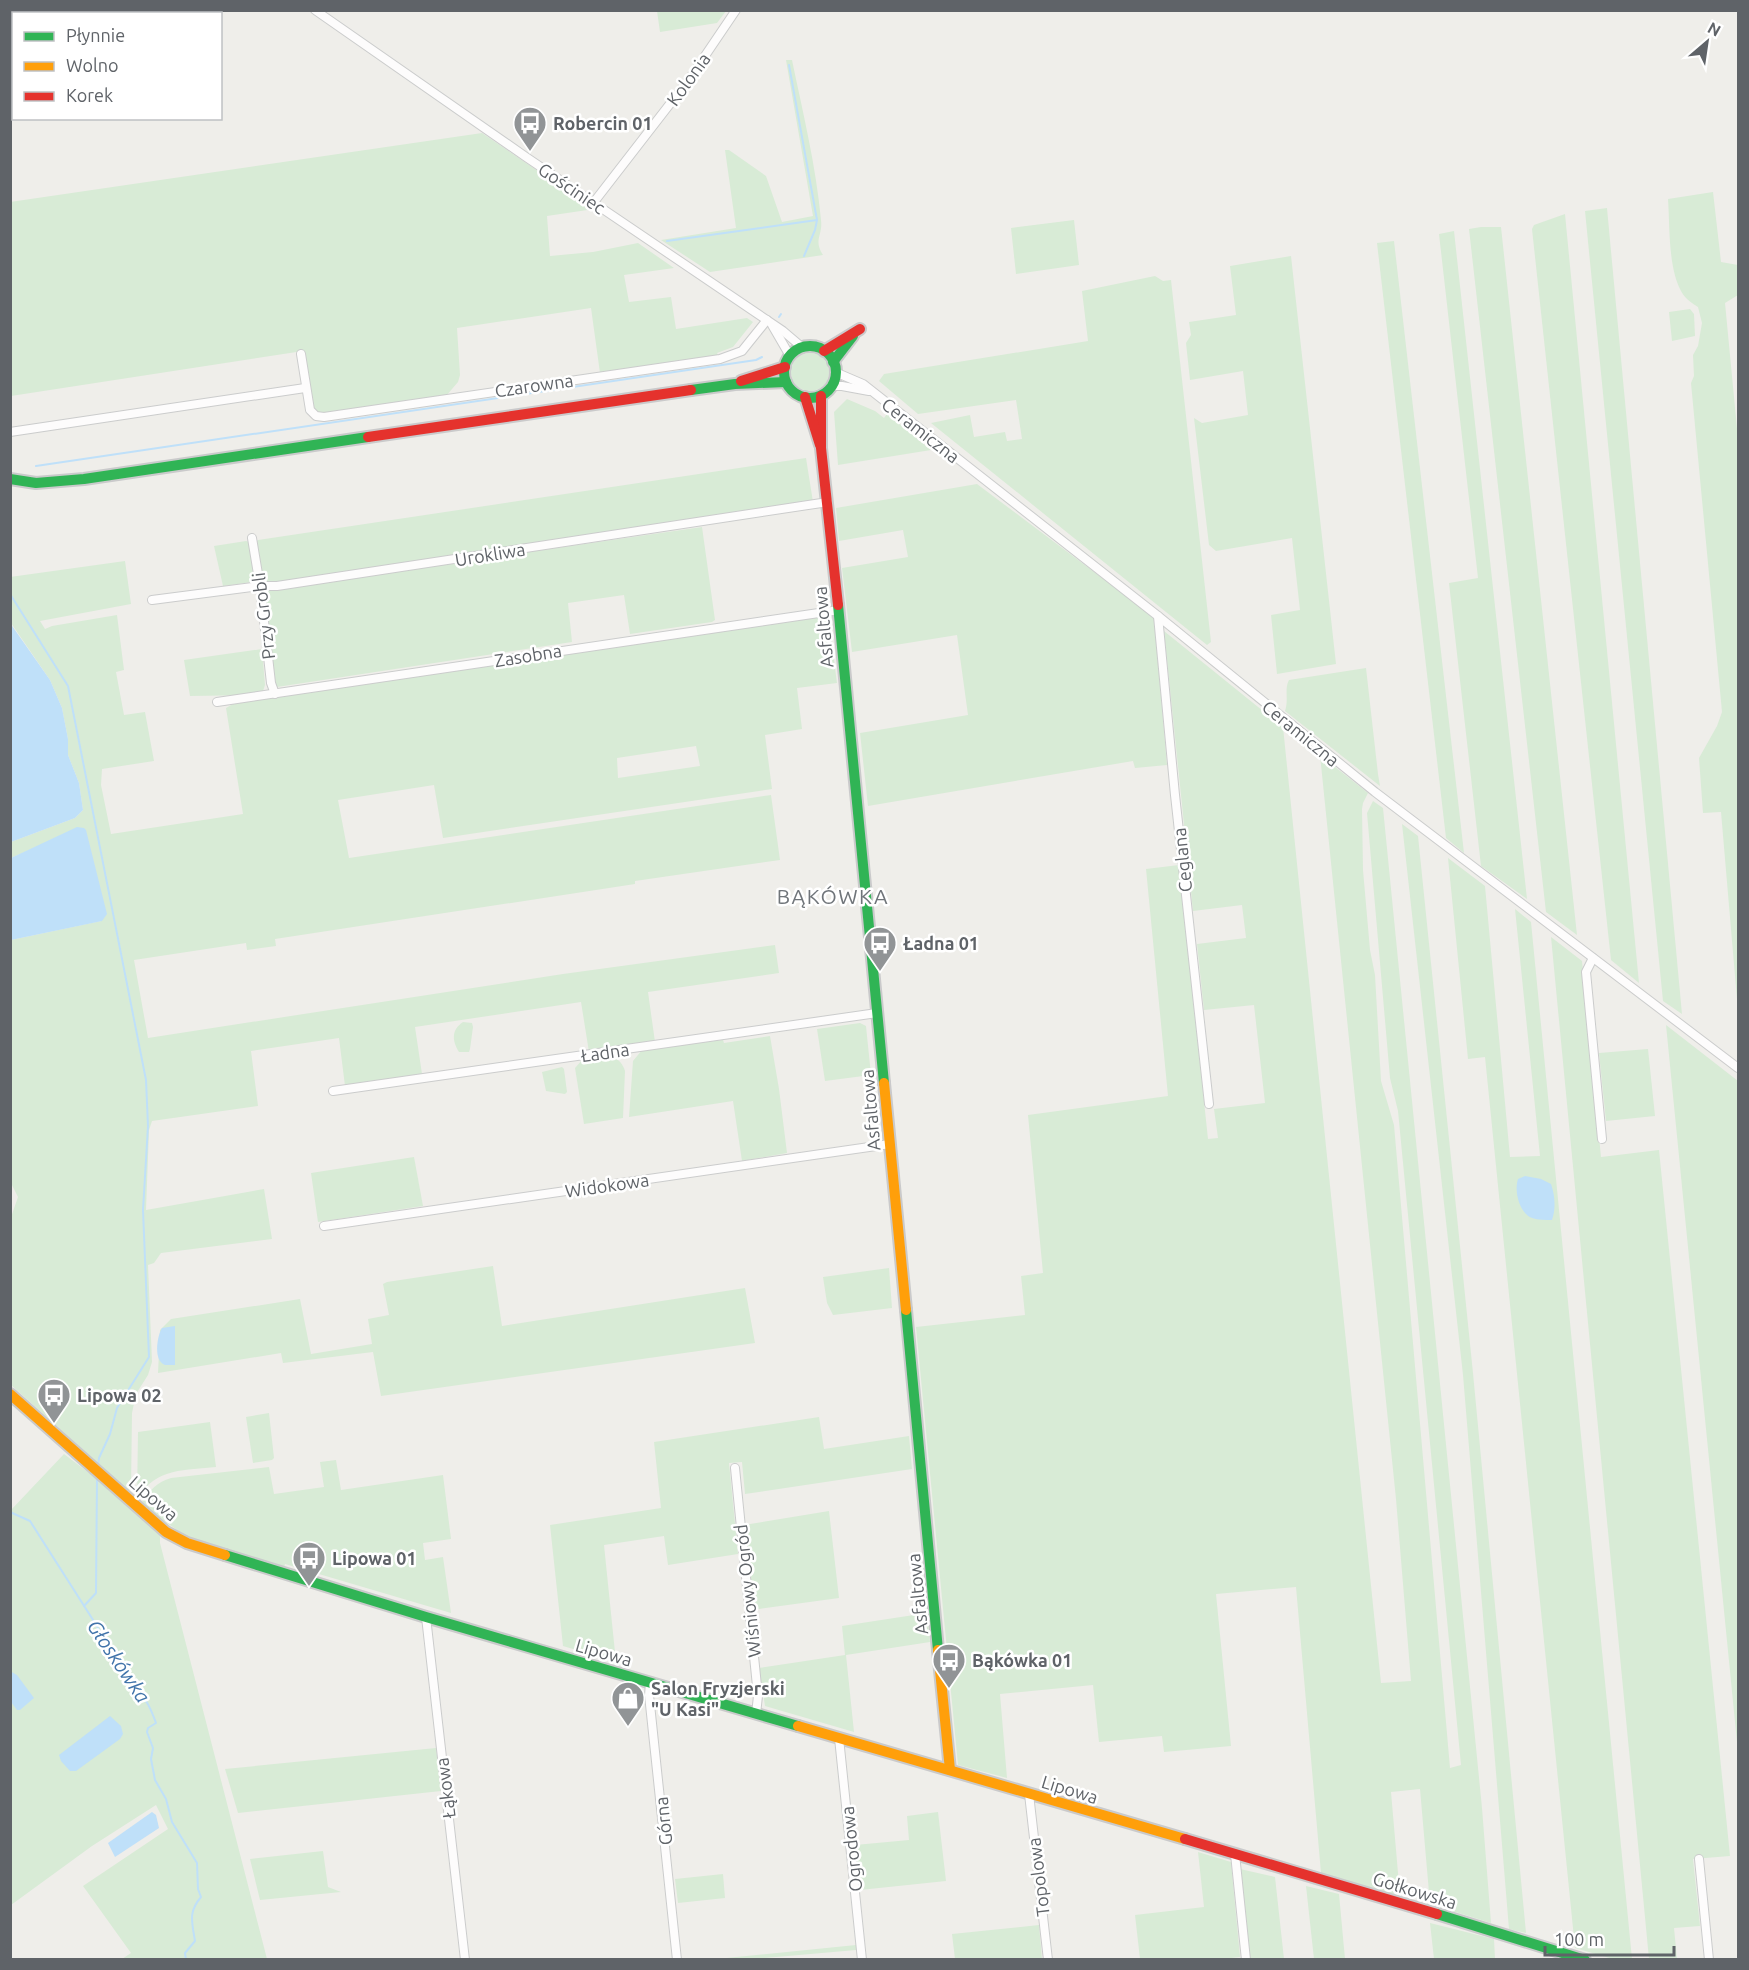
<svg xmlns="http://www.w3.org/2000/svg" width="1749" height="1970" viewBox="0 0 1749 1970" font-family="Ubuntu,sans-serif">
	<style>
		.green { fill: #d8ebd6; fill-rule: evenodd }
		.water { fill: #bfe0f9 }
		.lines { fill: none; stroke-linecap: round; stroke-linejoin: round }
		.stream { stroke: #bfe0f9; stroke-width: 2 }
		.street-casing { stroke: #cbcccc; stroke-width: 10 }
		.fast-casing { stroke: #cacacb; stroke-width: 14 }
		.slow-casing { stroke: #cacacb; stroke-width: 14 }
		.jam-casing { stroke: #cacacb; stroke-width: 14 }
		.street { stroke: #fdfcfc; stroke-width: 8 }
		.fast { stroke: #30b455; stroke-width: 10 }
		.slow { stroke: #ff9f0a; stroke-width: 10 }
		.jam { stroke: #e5322d; stroke-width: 10 }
		.labels { text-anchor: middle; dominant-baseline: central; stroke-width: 5; stroke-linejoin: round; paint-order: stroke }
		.street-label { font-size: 18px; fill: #5f6368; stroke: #fff }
		.poi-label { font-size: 18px; font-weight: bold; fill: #5f6368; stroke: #fff; text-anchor: start }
		.water-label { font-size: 20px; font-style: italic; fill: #4174aa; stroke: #fff }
		.quarter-label { font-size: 21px; letter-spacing: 1.5px; fill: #70757a; stroke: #fff }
	</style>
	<rect width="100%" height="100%" fill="#efeeea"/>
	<g class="green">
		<path d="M 10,11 L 11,10 L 86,11 L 68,13 L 14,14 L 13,47 L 11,48 Z"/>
		<path d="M 657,11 L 657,10 L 726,11 L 717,23 L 660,32 Z"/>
		<path d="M 786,60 L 792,60 C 803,113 816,166 821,220 C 823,236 813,239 823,255 L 710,272 L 661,240 L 736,228 L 725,150 L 729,150 L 766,176 L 782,222 L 813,216 Z"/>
		<path d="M 482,133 L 594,209 L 547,216 L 550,256 L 593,252 L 638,243 L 674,268 L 624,275 L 629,302 L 671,297 L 676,329 L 747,318 L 753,322 L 733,347 L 717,353 L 718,355 L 600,373 L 591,308 L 457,328 L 460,375 L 458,382 L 446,396 L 320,414 L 312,409 L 303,351 L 11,396 L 10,202 Z"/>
		<path d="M 1713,192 L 1721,262 L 1738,265 L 1738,295 L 1725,303 L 1738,439 L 1738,1011 L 1721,812 L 1703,813 L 1699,758 L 1717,726 L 1722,712 L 1691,383 L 1694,376 L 1693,355 L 1698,346 L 1702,323 L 1698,307 C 1692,303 1685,299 1681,291 C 1668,267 1670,227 1668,199 Z"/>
		<path d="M 1607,208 L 1682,1014 L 1663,1001 L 1585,211 Z"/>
		<path d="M 1565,214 L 1639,983 L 1611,960 L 1532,229 L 1534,225 Z"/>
		<path d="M 1074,220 L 1079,265 L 1016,274 L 1011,228 Z"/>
		<path d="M 1481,227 L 1501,227 L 1577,935 L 1546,912 L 1469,229 Z"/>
		<path d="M 1454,231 L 1527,899 L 1481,866 L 1449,583 L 1478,578 L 1439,234 Z"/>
		<path d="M 1394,241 L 1464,853 L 1446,838 L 1377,243 Z"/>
		<path d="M 1291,256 L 1336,664 L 1277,674 L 1271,615 L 1300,610 L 1292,538 L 1216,551 L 1209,545 L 1194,418 L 1202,423 L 1248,415 L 1243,371 L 1190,380 L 1186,343 L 1191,335 L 1189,322 L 1236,315 L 1230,266 Z"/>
		<path d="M 1155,276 L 1163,281 L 1171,280 L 1211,642 L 1207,645 L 931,423 L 970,415 L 974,437 L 1005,432 L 1007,441 L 1022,439 L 1016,400 L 918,414 L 879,381 L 884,374 L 1088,341 L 1082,291 Z"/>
		<path d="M 1690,309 L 1694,314 L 1695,336 L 1672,341 L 1669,312 Z"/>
		<circle cx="810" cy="372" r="19"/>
		<path d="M 847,399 L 875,411 L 884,418 L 887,414 L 931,450 L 838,465 L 834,412 Z"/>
		<path d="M 806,458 L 813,502 L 266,585 L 263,582 L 256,542 L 258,540 Z"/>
		<path d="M 977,484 L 1154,617 L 1167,765 L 1135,768 L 1133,761 L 868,806 L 860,733 L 968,715 L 957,635 L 852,652 L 842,568 L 908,557 L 903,530 L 839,541 L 836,508 Z"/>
		<path d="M 702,527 L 715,620 L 712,622 L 630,634 L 624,595 L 568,603 L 572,642 L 277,687 L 275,683 L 264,594 L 267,590 Z"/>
		<path d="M 246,541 L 249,542 L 254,580 L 252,582 L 223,586 L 214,546 Z"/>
		<path d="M 125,561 L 131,604 L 40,621 L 45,629 L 52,626 L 117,615 L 124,670 L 116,672 L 124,715 L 145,712 L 154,761 L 102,769 L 101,785 L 111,834 L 243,814 L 226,708 L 233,704 L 828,614 L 837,683 L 797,688 L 802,729 L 765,735 L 772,789 L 443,838 L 434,785 L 338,800 L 349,858 L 771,795 L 780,860 L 635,881 L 635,884 L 275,939 L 276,946 L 247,950 L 246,943 L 134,960 L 148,1038 L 563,974 L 775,945 L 779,973 L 648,992 L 655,1042 L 589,1052 L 581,1002 L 415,1027 L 422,1074 L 345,1086 L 339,1038 L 251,1051 L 258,1106 L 152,1121 L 149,1130 L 146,1210 L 264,1189 L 272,1239 L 161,1253 L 154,1263 L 148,1265 L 152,1362 L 148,1375 L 136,1394 L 132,1413 L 131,1490 L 128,1490 L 11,1385 L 10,1220 L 18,1197 L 10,1181 L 11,940 L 101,921 L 34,848 L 11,858 L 11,842 L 75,818 L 83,810 L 79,783 L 68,755 L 68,739 L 62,708 L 50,680 L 11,623 L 10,577 ZM 696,746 L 700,766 L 618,778 L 617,758 Z"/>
		<path d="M 1164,631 L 1283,727 L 1381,1683 L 1411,1681 L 1396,1499 L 1320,755 L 1368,793 L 1363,803 L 1362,809 L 1363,870 L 1370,950 L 1375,975 L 1381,1081 L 1394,1125 L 1450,1768 L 1461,1765 L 1398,1111 L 1390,1078 L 1367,813 L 1373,801 L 1383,808 L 1482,1808 L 1491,1923 L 1430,1904 L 1420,1789 L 1391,1792 L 1400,1896 L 1321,1873 L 1296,1587 L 1216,1594 L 1231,1746 L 1164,1752 L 1162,1736 L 1099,1742 L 1093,1685 L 1000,1694 L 1007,1778 L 958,1765 L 916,1327 L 1025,1315 L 1021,1276 L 1043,1273 L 1028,1115 L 1168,1096 L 1146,869 L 1179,865 L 1208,1139 L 1218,1138 L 1214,1109 L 1265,1103 L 1254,1005 L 1204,1010 L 1197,944 L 1246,938 L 1242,905 L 1193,911 Z"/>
		<path d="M 262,649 L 265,685 L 263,691 L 257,695 L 190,696 L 184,660 Z"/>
		<path d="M 1366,668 L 1378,774 L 1380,786 L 1285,711 C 1289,699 1284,689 1289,680 Z"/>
		<path d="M 1402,824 L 1418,836 L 1473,1373 L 1526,1933 L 1509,1929 L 1463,1375 Z"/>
		<path d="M 1448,858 L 1485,886 L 1510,1157 L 1540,1156 L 1515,909 L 1531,922 L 1632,1959 L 1613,1959 L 1575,1948 L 1485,1057 L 1468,1059 Z"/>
		<path d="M 1551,937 L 1582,961 L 1601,1157 L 1659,1150 L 1730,1856 L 1693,1859 L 1700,1926 L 1674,1928 L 1677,1959 L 1649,1959 Z"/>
		<path d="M 463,1022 L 472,1023 L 473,1027 L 470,1049 L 469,1052 L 459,1052 C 452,1041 451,1030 463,1022 Z"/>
		<path d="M 860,1023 L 866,1026 L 871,1075 L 825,1081 L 817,1029 Z"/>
		<path d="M 1666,1025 L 1738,1081 L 1738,1752 Z"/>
		<path d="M 770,1036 L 779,1089 L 787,1153 L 742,1161 L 733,1101 L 629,1117 L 633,1061 L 642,1050 L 723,1040 L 724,1043 Z"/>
		<path d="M 1648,1049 L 1655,1116 L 1606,1121 L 1599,1053 Z"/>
		<path d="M 596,1056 C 610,1056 620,1056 625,1071 L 623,1118 L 584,1124 L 575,1068 L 584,1058 Z"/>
		<path d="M 562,1067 L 564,1069 L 567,1092 L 565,1094 L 546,1091 L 542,1072 Z"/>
		<path d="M 414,1157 L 423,1206 L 318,1222 L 311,1173 Z"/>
		<path d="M 493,1266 L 502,1326 L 745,1288 L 755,1343 L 381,1396 L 373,1352 L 283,1363 L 281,1353 L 158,1373 L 160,1330 L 171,1319 L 300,1299 L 311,1354 L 372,1344 L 368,1319 L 389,1315 L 383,1284 L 387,1282 Z"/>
		<path d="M 889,1268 L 892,1308 L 833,1315 L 827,1303 L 823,1277 Z"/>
		<path d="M 269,1413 L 274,1458 L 272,1460 L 253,1463 L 246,1417 Z"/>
		<path d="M 819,1417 L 824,1449 L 909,1436 L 912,1469 L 745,1494 L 742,1462 L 729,1463 L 738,1554 L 668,1565 L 664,1536 L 604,1545 L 616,1662 L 563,1646 L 550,1525 L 661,1508 L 654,1442 Z"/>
		<path d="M 210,1422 L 216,1467 C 187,1470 155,1468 139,1497 L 137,1497 L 138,1432 Z"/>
		<path d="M 64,1454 L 93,1476 L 160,1534 L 160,1543 L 267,1959 L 122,1959 L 131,1953 L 83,1886 L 168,1829 L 156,1805 L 92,1846 L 11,1905 L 11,1510 Z"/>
		<path d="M 336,1460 L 341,1490 L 443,1475 L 451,1539 L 423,1543 L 425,1560 L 443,1557 L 451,1613 L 285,1564 L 284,1568 L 202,1543 L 183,1534 L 158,1517 L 142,1502 C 150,1490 157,1482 171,1478 L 269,1467 L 274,1494 L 324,1487 L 320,1462 Z"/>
		<path d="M 829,1511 L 839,1598 L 752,1610 L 744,1525 Z"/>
		<path d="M 927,1613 L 930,1642 L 846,1655 L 854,1732 L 765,1706 L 759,1668 L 845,1655 L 842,1626 Z"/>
		<path d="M 436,1748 L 441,1791 L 238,1813 L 225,1769 Z"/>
		<path d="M 938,1812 L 946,1881 L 860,1890 L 855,1845 L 909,1840 L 907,1816 Z"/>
		<path d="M 323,1851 L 328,1887 L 341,1892 L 260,1900 L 250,1859 Z"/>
		<path d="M 1198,1852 L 1231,1862 L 1240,1957 L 1214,1960 L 1140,1959 L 1135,1915 L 1204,1907 Z"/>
		<path d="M 1240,1869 L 1275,1877 L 1284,1959 L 1250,1959 Z"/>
		<path d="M 723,1874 L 725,1898 L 678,1903 L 675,1879 Z"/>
		<path d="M 1306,1886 L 1339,1894 L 1345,1959 L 1314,1959 Z"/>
		<path d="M 1430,1923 L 1494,1939 L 1495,1959 L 1434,1959 Z"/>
		<path d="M 1039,1925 L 1042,1959 L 955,1959 L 952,1934 Z"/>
		<path d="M 856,1945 L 856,1950 L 753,1959 L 716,1959 Z"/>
	</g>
	<g class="water">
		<path d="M 10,623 L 50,680 L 62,708 L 68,739 L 68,755 L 79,783 L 83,810 L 75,818 L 11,842 Z"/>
		<path d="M 77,827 L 84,828 L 86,830 L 107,914 L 102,921 L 11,940 L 11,858 Z"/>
		<path d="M 1525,1176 L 1541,1179 L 1551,1184 C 1555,1196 1556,1208 1552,1220 C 1546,1220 1538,1220 1532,1218 C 1519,1213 1514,1191 1518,1179 Z"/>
		<path d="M 175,1326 L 175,1365 C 173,1365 166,1365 165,1365 C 153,1361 157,1336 162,1328 Z"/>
		<path d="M 10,1671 L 17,1675 L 34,1698 L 20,1710 L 17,1710 L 11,1702 Z"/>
		<path d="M 110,1716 L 121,1726 L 123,1734 L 120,1739 L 76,1771 L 70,1771 L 61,1761 L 59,1755 Z"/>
		<path d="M 152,1812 L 156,1815 L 159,1828 L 115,1857 L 108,1843 Z"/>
	</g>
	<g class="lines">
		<g class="stream">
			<path d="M 789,65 L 817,220 L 815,230 L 804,256"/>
			<path d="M 667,241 L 817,220"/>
			<path d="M 779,317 L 781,314"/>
			<path d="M 36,466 L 756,360 L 762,357"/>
			<path d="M 10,594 L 68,686 L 146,1080 L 148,1126 L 143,1210 L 149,1357 L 117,1408 L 110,1434 L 99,1458 L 98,1466"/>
			<path d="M 10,1512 L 30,1521 L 95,1623 L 134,1691 C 147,1697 151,1710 156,1723 L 148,1728 L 147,1732 L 153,1748 L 151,1759 L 155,1780 L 166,1799 L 172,1822 L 197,1863 L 198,1889 L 201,1897 C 188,1912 192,1922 195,1941 L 185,1953 L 186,1960"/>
			<path d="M 84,1606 L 96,1593 L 97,1478"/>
		</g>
		<defs>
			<g id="street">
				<path d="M 130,10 L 134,14"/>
				<path d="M 315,10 L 526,157 L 783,331 L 803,348"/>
				<path d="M 594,202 L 690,78 L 736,10"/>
				<path d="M 772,325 L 790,356"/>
				<path d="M 301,354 L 310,410 L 316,416 L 324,417 L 720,359 L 742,351 L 767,320"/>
				<path d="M 835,372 L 863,384 L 1158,616 L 1375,792 L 1738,1068"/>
				<path d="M 831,386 L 842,386 L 869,391"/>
				<path d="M 10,432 L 305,388"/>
				<path d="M 252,538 L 260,586 L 271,683 L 275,694"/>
				<path d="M 152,600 L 260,586 L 277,586 L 828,502"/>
				<path d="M 1158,616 L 1175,795 L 1209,1104"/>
				<path d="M 217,702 L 839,610"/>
				<path d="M 1593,958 L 1586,972 L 1602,1139"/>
				<path d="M 333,1091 L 877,1013"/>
				<path d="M 324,1226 L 890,1144"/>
				<path d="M 735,1468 L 758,1696 L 756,1714"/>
				<path d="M 426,1617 L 465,1960"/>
				<path d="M 650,1683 L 649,1695 L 677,1960"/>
				<path d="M 839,1738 L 862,1960"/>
				<path d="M 1029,1794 L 1048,1960"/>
				<path d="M 1235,1854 L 1246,1960"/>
				<path d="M 1699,1859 L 1709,1960"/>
			</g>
			<g id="fast">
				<circle cx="810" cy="372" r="26"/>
				<path d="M 833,362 L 853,336"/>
				<path d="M 691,390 L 735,384 L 786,382"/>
				<path d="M 10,479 L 36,483 L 84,479 L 368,437"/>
				<path d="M 838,605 L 884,1083"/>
				<path d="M 906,1310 L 938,1650"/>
				<path d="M 225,1555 L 426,1617 L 798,1726"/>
				<path d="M 1437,1914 L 1585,1960"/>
			</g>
			<g id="slow">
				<path d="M 884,1083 L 906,1310"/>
				<path d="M 10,1394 L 166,1532 L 187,1543 L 225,1555"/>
				<path d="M 938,1650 L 950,1770"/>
				<path d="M 798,1726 L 1185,1839"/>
			</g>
			<g id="jam">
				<path d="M 824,351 L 860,329"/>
				<path d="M 741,381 L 785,367"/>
				<path d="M 821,396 L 821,448 L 838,605"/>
				<path d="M 805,397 L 820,445"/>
				<path d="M 368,437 L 691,390"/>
				<path d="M 1185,1839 L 1437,1914"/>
			</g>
		</defs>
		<use href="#street" class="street-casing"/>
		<use href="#fast" class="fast-casing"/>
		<use href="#slow" class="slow-casing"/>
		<use href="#jam" class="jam-casing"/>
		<use href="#street" class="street"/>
		<use href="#fast" class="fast"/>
		<use href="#slow" class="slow"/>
		<use href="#jam" class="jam"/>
	</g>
	<defs>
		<symbol id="bus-pin" viewBox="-11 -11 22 30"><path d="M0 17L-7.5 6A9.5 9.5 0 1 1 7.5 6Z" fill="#919496" stroke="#fff"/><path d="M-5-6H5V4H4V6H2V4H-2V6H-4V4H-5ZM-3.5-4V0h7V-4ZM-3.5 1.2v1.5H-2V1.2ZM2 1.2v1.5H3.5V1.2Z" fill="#fff"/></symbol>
		<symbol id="shop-pin" viewBox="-11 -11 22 30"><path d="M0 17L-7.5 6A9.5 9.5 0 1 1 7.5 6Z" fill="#919496" stroke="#fff"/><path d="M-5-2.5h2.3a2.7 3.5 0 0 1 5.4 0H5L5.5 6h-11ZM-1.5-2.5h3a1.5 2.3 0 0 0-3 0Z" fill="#fff"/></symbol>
	</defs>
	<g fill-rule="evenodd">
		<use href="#bus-pin" x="511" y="104" width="38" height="52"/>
		<use href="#bus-pin" x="861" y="924" width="38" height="52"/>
		<use href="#bus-pin" x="35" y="1376" width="38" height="52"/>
		<use href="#bus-pin" x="290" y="1539" width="38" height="52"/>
		<use href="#bus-pin" x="930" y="1641" width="38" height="52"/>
		<use href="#shop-pin" x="609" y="1679" width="38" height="52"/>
	</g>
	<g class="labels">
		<g class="street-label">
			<text transform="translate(688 79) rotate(-54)">Kolonia</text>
			<text transform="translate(572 188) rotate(34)">Gościniec</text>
			<text transform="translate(534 385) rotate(-8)">Czarowna</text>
			<text transform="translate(921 430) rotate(38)">Ceramiczna</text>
			<text transform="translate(490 554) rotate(-9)">Urokliwa</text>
			<text transform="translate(263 616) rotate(-97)">Przy Grobli</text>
			<text transform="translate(823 627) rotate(-95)">Asfaltowa</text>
			<text transform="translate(528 655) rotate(-9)">Zasobna</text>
			<text transform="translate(1301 733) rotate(39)">Ceramiczna</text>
			<text transform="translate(1182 860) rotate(-96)">Ceglana</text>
			<text transform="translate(605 1052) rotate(-8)">Ładna</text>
			<text transform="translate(870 1110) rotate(-95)">Asfaltowa</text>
			<text transform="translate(607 1185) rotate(-8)">Widokowa</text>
			<text transform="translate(154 1498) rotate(41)">Lipowa</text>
			<text transform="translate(747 1591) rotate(-96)">Wiśniowy Ogród</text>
			<text transform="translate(917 1594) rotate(-96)">Asfaltowa</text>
			<text transform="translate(604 1652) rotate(16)">Lipowa</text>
			<text transform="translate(445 1788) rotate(-97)">Łąkowa</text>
			<text transform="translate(1070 1789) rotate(17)">Lipowa</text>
			<text transform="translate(663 1821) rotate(-96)">Górna</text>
			<text transform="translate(851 1849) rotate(-96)">Ogrodowa</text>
			<text transform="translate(1038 1877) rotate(-97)">Topolowa</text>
			<text transform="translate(1415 1890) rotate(17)">Gołkowska</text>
		</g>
		<g class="poi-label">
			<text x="553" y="123">Robercin 01</text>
			<text x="903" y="943">Ładna 01</text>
			<text x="77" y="1395">Lipowa 02</text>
			<text x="332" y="1558">Lipowa 01</text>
			<text x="972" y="1660">Bąkówka 01</text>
			<text x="651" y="1688">Salon Fryzjerski<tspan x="651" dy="21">"U Kasi"</tspan></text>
		</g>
		<g class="water-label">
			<text transform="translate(119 1661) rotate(56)">Głoskówka</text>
		</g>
		<g class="quarter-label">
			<text x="833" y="896">BĄKÓWKA</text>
		</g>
	</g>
	<rect width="1749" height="1970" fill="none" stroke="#5f6368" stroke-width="24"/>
	<rect x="12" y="12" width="210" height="108" fill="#ffffff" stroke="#bfc1c3" stroke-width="1.5"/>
	<rect x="24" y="32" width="30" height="9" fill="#30b455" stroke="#bfc1c3" stroke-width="1.5"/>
	<text x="66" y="42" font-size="18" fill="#5f6368">Płynnie</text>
	<rect x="24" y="62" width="30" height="9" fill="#ff9f0a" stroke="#bfc1c3" stroke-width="1.5"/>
	<text x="66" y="72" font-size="18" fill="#5f6368">Wolno</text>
	<rect x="24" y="92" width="30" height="9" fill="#e5322d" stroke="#bfc1c3" stroke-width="1.5"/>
	<text x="66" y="102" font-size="18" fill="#5f6368">Korek</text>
	<g transform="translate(1707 42) rotate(29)" stroke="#ffffff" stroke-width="4.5" paint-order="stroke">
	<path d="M0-4.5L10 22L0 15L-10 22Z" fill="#5f6368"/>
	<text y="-9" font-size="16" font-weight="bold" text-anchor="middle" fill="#5f6368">N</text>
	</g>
	<path d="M1545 1946v9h129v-9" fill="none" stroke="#5f6368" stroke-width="3"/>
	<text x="1554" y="1946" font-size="18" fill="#5f6368" stroke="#ffffff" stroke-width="4.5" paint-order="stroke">100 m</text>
</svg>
